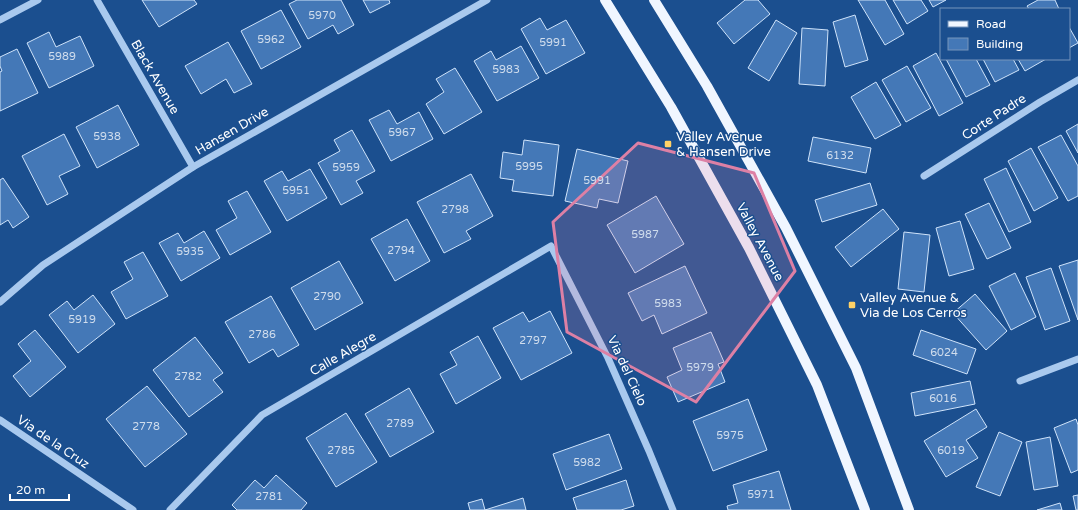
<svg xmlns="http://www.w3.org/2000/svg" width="1078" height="510" viewBox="0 0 1078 510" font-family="'Varela Round',sans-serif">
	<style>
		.building { fill: #4478b7; stroke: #cfe3fa }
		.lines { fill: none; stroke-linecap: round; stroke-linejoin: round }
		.minor { stroke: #a9c9ee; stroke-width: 7 }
		.major { stroke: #f0f6ff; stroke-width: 10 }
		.marked { fill: #dd80a5; fill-opacity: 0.2; stroke: #dd80a5; stroke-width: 3; stroke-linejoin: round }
		.poi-dot { fill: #ffd166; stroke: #1b4f8f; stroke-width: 1.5 }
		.labels { text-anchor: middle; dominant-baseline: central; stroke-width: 3; stroke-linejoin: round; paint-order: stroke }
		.number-label { font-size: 11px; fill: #d0dded }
		.street-label { font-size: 13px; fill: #fff; stroke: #1b4f8f }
		.poi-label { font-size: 13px; fill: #fff; stroke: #1b4f8f; text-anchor: start }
	</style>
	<rect width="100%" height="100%" fill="#1b4f8f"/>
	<g class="building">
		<path d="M 142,0 L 194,0 L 197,4 L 159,27 Z"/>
		<path d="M 297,0 L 341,0 L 354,25 L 338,34 L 333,25 L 308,39 L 289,4 Z"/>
		<path d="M 363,0 L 389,0 L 390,3 L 370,13 Z"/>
		<path d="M 745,0 L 758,0 L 770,14 L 734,44 L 717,23 Z"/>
		<path d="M 858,0 L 885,0 L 904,34 L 885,45 Z"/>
		<path d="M 893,0 L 921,0 L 928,11 L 907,24 Z"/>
		<path d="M 929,0 L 946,0 L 933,7 Z"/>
		<path d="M 1038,0 L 1055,0 L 1059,9 L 1029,9 L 1027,6 Z"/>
		<path d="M 281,10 L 301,47 L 261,69 L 241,31 Z"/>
		<path d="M 855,15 L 868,60 L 845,67 L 833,22 Z"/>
		<path d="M 540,18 L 547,30 L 566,20 L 585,53 L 546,74 L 521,29 Z"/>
		<path d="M 776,20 L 797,33 L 769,81 L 748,68 Z"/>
		<path d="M 1069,27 L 1078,43 L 1069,48 Z"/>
		<path d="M 802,28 L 828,30 L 825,86 L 799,84 Z"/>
		<path d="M 49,32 L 56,47 L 80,36 L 94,66 L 49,88 L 27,43 Z"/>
		<path d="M 228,42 L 252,84 L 234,93 L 226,79 L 201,94 L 185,66 Z"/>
		<path d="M 521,46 L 539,78 L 497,101 L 474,61 L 491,51 L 496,60 Z"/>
		<path d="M 17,49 L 38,93 L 0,111 L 0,72 L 2,71 L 0,66 L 0,57 Z"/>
		<path d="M 936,53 L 963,103 L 939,116 L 913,66 Z"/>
		<path d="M 946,59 L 976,59 L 990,85 L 966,97 Z"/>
		<path d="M 983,59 L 1013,59 L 1019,70 L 995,82 Z"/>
		<path d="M 1018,59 L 1046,59 L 1025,71 Z"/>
		<path d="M 907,66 L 931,108 L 906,122 L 882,80 Z"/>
		<path d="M 455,68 L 482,112 L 444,134 L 426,104 L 444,92 L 436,79 Z"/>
		<path d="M 876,82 L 901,125 L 875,139 L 851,97 Z"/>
		<path d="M 118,105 L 139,145 L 97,168 L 76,127 Z"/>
		<path d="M 389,110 L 397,124 L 419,112 L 433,139 L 391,161 L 369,120 Z"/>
		<path d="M 1078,124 L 1078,153 L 1066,131 Z"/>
		<path d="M 352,130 L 375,171 L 356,181 L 363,193 L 341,205 L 318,163 L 340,151 L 334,140 Z"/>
		<path d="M 64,134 L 80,166 L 59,176 L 68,194 L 47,205 L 22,156 Z"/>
		<path d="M 1061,135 L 1078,166 L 1078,196 L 1068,201 L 1038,147 Z"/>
		<path d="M 813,137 L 871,148 L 866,173 L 808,161 Z"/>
		<path d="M 524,140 L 559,145 L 553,196 L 512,191 L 514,180 L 500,178 L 503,152 L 522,155 Z"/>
		<path d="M 1031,148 L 1058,198 L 1034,211 L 1008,161 Z"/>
		<path d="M 577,149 L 628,161 L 618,203 L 599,199 L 597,208 L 565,201 Z"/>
		<path d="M 1006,168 L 1031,222 L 1009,232 L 984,179 Z"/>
		<path d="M 310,169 L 327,198 L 287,221 L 264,181 L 282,171 L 288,181 Z"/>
		<path d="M 471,174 L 493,216 L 466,231 L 471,239 L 444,253 L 417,202 Z"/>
		<path d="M 3,178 L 29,217 L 13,228 L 8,220 L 0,225 L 0,180 Z"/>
		<path d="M 870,183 L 877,205 L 822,222 L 815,200 Z"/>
		<path d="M 247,191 L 271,232 L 230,255 L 216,230 L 237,218 L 228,201 Z"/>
		<path d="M 656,196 L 684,244 L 635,273 L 607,225 Z"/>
		<path d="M 989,203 L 1011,248 L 987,259 L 965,214 Z"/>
		<path d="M 883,209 L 899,229 L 851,267 L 835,247 Z"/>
		<path d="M 407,219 L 430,261 L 395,281 L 371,239 Z"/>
		<path d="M 960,221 L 974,269 L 949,276 L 936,228 Z"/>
		<path d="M 204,231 L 220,258 L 181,281 L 159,243 L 178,233 L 184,243 Z"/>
		<path d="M 904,232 L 930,235 L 924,292 L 898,289 Z"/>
		<path d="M 143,252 L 168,296 L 126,319 L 111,292 L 133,279 L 124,262 Z"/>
		<path d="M 1078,260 L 1078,320 L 1059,266 Z"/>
		<path d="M 339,261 L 363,303 L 315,330 L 291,288 Z"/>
		<path d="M 685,266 L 707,313 L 662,334 L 654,315 L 642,321 L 628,293 Z"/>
		<path d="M 1051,268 L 1070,321 L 1045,330 L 1026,277 Z"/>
		<path d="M 1015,273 L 1036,317 L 1011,330 L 989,286 Z"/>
		<path d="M 975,294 L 1007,331 L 986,350 L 953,313 Z"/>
		<path d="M 93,295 L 115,324 L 78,353 L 49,315 L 67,301 L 74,310 Z"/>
		<path d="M 271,296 L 299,345 L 278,357 L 273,349 L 249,363 L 225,322 Z"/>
		<path d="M 550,311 L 572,353 L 521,380 L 493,328 L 523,312 L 529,322 Z"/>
		<path d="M 35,330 L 66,367 L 30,397 L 13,376 L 31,361 L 18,344 Z"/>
		<path d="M 921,330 L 976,349 L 967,374 L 913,355 Z"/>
		<path d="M 711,332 L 724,362 L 718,364 L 725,382 L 678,402 L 667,377 L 682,370 L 673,348 Z"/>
		<path d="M 478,336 L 501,378 L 456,404 L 440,374 L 457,365 L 450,352 Z"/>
		<path d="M 195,337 L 223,373 L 213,380 L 223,392 L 189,417 L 153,370 Z"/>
		<path d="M 970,381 L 975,404 L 915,416 L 911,393 Z"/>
		<path d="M 147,386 L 187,434 L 145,467 L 106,419 Z"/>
		<path d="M 409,388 L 434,432 L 390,457 L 365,414 Z"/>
		<path d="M 748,399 L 767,450 L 713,471 L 693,421 Z"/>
		<path d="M 976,409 L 987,427 L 966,440 L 978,458 L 946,477 L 924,441 Z"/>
		<path d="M 346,413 L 377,462 L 336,487 L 306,438 Z"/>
		<path d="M 1076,419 L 1078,425 L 1078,470 L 1071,473 L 1054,428 Z"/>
		<path d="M 999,432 L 1022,442 L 1000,496 L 976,487 Z"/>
		<path d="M 609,434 L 622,469 L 566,490 L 553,454 Z"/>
		<path d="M 1050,437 L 1058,486 L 1034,490 L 1026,442 Z"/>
		<path d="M 779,471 L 791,510 L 728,510 L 727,506 L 738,503 L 733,485 Z"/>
		<path d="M 276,475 L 307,503 L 301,510 L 237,510 L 232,505 L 255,480 L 264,488 Z"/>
		<path d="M 626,480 L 634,506 L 621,510 L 577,510 L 573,498 Z"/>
		<path d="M 1078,495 L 1078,510 L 1076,510 L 1073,496 Z"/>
		<path d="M 523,498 L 526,510 L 470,510 L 468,503 L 482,499 L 485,510 Z"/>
		<path d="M 1060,503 L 1062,510 L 1037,510 Z"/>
	</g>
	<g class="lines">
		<g class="minor">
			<path d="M 97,0 L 193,167"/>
			<path d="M 0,20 L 38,0"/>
			<path d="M 924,176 L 1040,102 L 1078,80"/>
			<path d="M 0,302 L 43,265 L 193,167 L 487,0"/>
			<path d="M 1020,381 L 1078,359"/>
			<path d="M 0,420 L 133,510"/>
			<path d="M 170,510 L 262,415 L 551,246 L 608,358 L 649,451 L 673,510"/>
		</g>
		<g class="major">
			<path d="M 605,0 L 671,107 L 749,248 L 817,385 L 865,510"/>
			<path d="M 654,0 L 707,86 L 786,228 L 856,368 L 909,510"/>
		</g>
	</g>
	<path class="marked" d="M 638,143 L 754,173 L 795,271 L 696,402 L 567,332 L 553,222 Z"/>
	<g class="poi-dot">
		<rect x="664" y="140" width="8" height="8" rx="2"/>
		<rect x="848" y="301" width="8" height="8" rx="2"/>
	</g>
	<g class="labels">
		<g class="number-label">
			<text x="322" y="15">5970</text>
			<text x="271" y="39">5962</text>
			<text x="553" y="42">5991</text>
			<text x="62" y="56">5989</text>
			<text x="506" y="69">5983</text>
			<text x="402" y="132">5967</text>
			<text x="107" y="136">5938</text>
			<text x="840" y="155">6132</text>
			<text x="529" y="166">5995</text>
			<text x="346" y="167">5959</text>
			<text x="597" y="180">5991</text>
			<text x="296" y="190">5951</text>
			<text x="455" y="209">2798</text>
			<text x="645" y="234">5987</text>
			<text x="401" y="250">2794</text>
			<text x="190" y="251">5935</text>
			<text x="327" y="296">2790</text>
			<text x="668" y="303">5983</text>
			<text x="82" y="319">5919</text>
			<text x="262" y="334">2786</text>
			<text x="533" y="340">2797</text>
			<text x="944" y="352">6024</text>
			<text x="700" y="367">5979</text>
			<text x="188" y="376">2782</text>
			<text x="943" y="398">6016</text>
			<text x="400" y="423">2789</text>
			<text x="146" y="426">2778</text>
			<text x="730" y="435">5975</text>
			<text x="341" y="450">2785</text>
			<text x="951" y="450">6019</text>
			<text x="587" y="462">5982</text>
			<text x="761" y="494">5971</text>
			<text x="269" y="496">2781</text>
		</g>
		<g class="street-label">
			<text transform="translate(155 77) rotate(60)">Black Avenue</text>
			<text transform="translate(994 117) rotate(-33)">Corte Padre</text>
			<text transform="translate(232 131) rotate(-30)">Hansen Drive</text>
			<text transform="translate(760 242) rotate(62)">Valley Avenue</text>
			<text transform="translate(343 354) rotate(-30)">Calle Alegre</text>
			<text transform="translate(627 371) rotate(65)">Via del Cielo</text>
			<text transform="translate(53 442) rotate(34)">Via de la Cruz</text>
		</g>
		<g class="poi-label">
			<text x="676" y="137">Valley Avenue<tspan x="676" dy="15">&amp; Hansen Drive</tspan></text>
			<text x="860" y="298">Valley Avenue &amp;<tspan x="860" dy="15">Via de Los Cerros</tspan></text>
		</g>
	</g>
	<rect x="940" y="8" width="130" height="52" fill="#1b4f8f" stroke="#7695bc"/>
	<rect x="948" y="21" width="20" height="6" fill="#f0f6ff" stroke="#7695bc"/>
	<text x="976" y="28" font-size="12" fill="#ffffff">Road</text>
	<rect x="948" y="38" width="20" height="12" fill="#4478b7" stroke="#7695bc"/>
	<text x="976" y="48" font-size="12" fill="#ffffff">Building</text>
	<path d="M10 494v6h59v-6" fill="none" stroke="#ffffff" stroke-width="2"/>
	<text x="16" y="494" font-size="12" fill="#ffffff" stroke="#1b4f8f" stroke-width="3" paint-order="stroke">20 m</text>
</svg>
